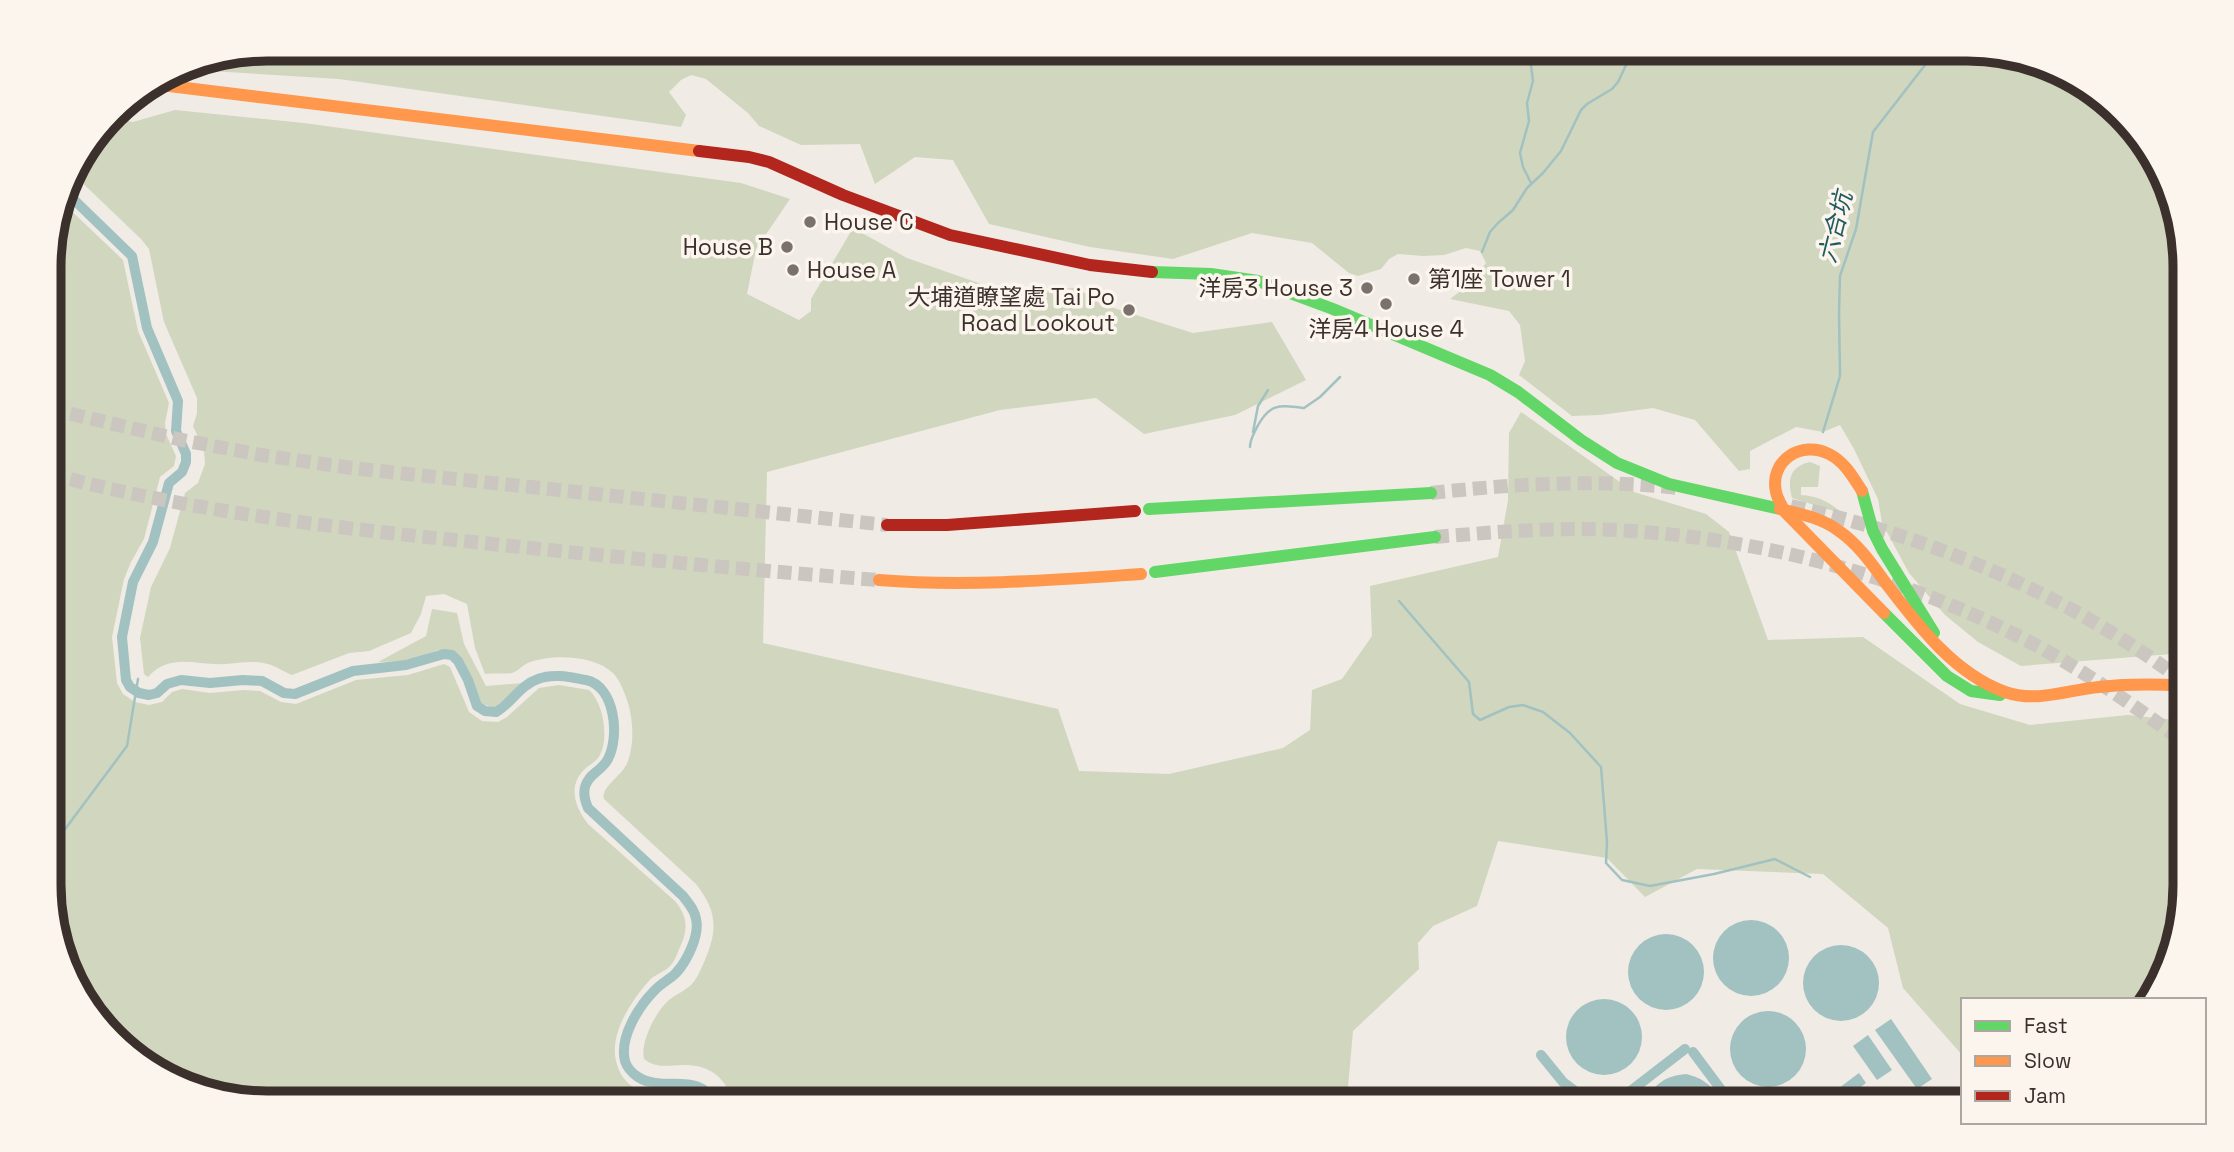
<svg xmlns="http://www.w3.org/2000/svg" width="2234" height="1152" viewBox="0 0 2234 1152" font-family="'Space Grotesk','Noto Sans TC',sans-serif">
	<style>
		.green { fill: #d1d6bf }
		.water { fill: #a1c2c1 }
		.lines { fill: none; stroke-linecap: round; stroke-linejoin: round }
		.stream { stroke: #a1c2c1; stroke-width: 2.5 }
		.canal { stroke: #a1c2c1; stroke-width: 10 }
		.highway-tunnel { stroke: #ccc6c0; stroke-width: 14; stroke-dasharray: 14 7; stroke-linecap: butt }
		.fast { stroke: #63d668; stroke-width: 12 }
		.slow { stroke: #ff974d; stroke-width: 12 }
		.jam { stroke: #b3261e; stroke-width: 12 }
		.slow-bridge { stroke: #ff974d; stroke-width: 12 }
		.poi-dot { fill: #7a716c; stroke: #fbf5ee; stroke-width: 2.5 }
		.labels { text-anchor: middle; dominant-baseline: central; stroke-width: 7; stroke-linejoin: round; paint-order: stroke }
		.poi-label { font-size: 23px; fill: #3b302b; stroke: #fbf5ee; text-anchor: start }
		.water-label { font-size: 24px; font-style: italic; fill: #1f5a5e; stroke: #fbf5ee }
		.rim { fill: none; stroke: #3b302b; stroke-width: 9 }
	</style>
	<rect width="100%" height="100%" fill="#f0ebe5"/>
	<g class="green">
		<path d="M 327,49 L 1967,49 L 2063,71 L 2148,146 L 2183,239 L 2184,653 L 2021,666 L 1978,642 L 1945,615 L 1909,573 L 1882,523 L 1878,499 L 1854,449 L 1840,425 L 1823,432 L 1796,427 L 1750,451 L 1750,469 L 1739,471 L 1695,420 L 1653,408 L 1600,415 L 1572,416 L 1519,375 L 1525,361 L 1520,325 L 1509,311 L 1450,299 L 1466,287 L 1486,263 L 1480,251 L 1466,248 L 1444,255 L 1423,256 L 1398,254 L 1389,259 L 1381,269 L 1358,276 L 1349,273 L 1312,243 L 1252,233 L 1173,259 L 1090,247 L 989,224 L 953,160 L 915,157 L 875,184 L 860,144 L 801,145 L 759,126 L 748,113 L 706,79 L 691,75 L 681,80 L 669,92 L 686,115 L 681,127 L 339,79 L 178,69 L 184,65 C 206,61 239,51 260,50 C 283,50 302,75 327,56 Z"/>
		<path d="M 175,110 L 304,123 L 741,183 L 790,199 L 756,249 L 747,294 L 799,320 L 811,311 L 811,299 L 853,228 L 907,258 L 1013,295 L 1054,289 L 1077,288 L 1101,304 L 1193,333 L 1272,322 L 1306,380 L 1235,415 L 1144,434 L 1096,398 L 1000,410 L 767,472 L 763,643 L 1058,709 L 1079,771 L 1169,774 L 1283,748 L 1310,730 L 1312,690 L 1342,679 L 1372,636 L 1370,586 L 1498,557 L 1508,500 L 1509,433 L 1521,412 L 1634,492 L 1706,514 L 1729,532 L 1768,640 L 1863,637 L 1960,704 L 2030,725 L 2128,715 L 2185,721 L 2185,885 L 2163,981 L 2146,1000 L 1963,1000 L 1963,1056 L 1903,988 L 1888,928 L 1823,874 L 1697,869 L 1645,897 L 1607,858 L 1498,841 L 1477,906 L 1433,926 L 1418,943 L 1419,969 L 1353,1031 L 1348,1087 L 1325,1103 L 732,1103 C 728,1079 710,1065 686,1065 C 670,1064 658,1070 644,1059 C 640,1042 656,1011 669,1000 C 676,994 685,991 692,984 C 698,977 701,969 705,960 C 718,929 717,911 696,884 L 604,799 C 600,787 623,776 628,761 C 635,741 633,716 626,697 C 623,689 619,679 613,673 C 594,655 554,654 530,662 C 524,664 518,671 512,673 C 504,674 493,673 485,674 L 475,648 L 467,604 L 444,594 L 426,596 L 421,614 L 411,633 L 369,651 L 349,653 L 292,675 C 284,672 276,666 268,664 C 254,660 239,663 225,664 C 196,666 171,652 148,677 L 144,674 L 140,638 L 151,587 L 170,548 L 185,493 L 198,483 L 205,464 L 204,450 L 193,426 L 197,413 L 197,398 L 164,322 L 149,249 L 141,239 L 71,172 L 112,118 L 133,122 Z"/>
		<path d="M 63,203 L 123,260 L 138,331 L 169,403 L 165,423 L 166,434 L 176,456 L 174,466 L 160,477 L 144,539 L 131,562 L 124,579 L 112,637 L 117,683 L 123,694 L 135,702 L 149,705 L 162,702 L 172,692 L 182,689 L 210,693 L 244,690 L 260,691 L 281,702 L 296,704 L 356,680 L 408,675 L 444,664 L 450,667 L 469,712 L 482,721 L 498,722 L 507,717 L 539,688 L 559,685 L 589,690 C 604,703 610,742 598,758 C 594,763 589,765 585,769 C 567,785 575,808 588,824 L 676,902 C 688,918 688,930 680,947 C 677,954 675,961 670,966 C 663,973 653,975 648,982 C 629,1004 605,1040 619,1070 C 637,1111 691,1081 704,1103 L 267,1103 L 171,1081 L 94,1017 L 51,914 L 49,252 Z"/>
		<path d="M 1810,462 L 1820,466 L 1818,487 L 1801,487 L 1801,495 C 1818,496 1830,502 1843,514 L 1792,498 C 1787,480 1790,466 1810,462 Z"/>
		<path d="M 432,609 L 457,613 L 464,644 L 486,686 L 524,683 L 494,708 L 478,702 L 462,660 L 452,652 L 438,650 L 409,661 L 378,662 L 426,636 Z"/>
	</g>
	<g class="water">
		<path d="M 267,49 L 327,49 C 325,76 277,56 262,50 Z"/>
		<circle cx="1751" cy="958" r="38"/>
		<circle cx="1666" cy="972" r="38"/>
		<circle cx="1841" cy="983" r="38"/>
		<circle cx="1604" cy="1037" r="38"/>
		<circle cx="1768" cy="1049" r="38"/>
		<path d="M 1891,1019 L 1932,1079 L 1917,1089 L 1875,1030 Z"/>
		<path d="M 1868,1035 L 1892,1070 L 1877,1080 L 1853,1046 Z"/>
		<path d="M 1859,1073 L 1866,1083 L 1840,1103 L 1819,1103 Z"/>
		<path d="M 1686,1074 C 1702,1078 1714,1085 1720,1103 L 1646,1103 C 1653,1084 1665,1076 1686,1074 Z"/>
	</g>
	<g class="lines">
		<g class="stream">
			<path d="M 1529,49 L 1533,81 L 1527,103 L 1529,121 L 1520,153 L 1523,167 L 1531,183"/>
			<path d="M 1482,252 L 1490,232 L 1498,223 L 1513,210 L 1527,188 L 1543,173 L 1561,151 L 1581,110 L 1587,104 L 1612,89 L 1618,82 L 1628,61 L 1633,56"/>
			<path d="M 1253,432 L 1258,406 L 1268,390"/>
			<path d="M 1823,432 L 1840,376 L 1839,313 L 1840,276 L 1856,229 L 1873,132 L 1932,56 L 1934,49"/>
			<path d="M 1250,447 C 1250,439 1254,434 1257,427 C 1270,403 1279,405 1304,408 L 1320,397 L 1340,377"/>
			<path d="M 1399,601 L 1469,682 L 1473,714 L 1480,720 L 1509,707 L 1523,705 L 1543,712 L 1570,733 L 1601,767 L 1607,842 L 1606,863 L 1622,880 L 1650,886 L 1714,874 L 1775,859 L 1810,877"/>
			<path d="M 51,848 L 127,746 L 138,679"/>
		</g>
		<g class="canal">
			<path d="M 66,192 L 132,256 L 147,328 L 178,401 L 176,431 L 186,454 L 186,462 L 182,472 L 169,483 L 153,542 L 133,582 L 122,637 L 126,680 L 130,687 L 139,693 L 149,695 L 157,693 L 167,684 L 181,680 L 210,683 L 243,680 L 262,681 L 284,693 L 295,694 L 353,671 L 406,665 L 444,654 L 452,655 L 458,661 L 468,680 L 477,706 L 485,711 L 496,712 C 511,704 520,685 538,679 C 553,673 570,677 586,680 C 615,686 620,736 608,759 C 602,771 588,774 585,787 C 583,795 585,801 588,808 L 683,896 C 688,903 695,910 696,919 C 700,935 687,961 676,973 C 670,979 662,983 655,990 C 639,1006 619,1037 625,1061 C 627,1068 632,1073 638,1077 C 663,1093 702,1071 713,1103"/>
			<path d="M 1693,1052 L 1731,1103"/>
			<path d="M 1541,1055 L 1563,1082 L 1591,1103"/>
			<path d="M 1615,1103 L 1685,1049"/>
		</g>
		<g class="highway-tunnel">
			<path d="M 50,409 L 182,440 L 261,455 L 352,468 L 887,525"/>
			<path d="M 50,474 C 192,512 338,528 483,543 C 615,557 746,570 879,580"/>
			<path d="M 1431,493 C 1513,484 1596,479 1678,488"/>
			<path d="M 1791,506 C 1932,537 2069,595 2184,682"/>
			<path d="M 1435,537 C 1495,532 1555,527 1616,530 C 1764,538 1912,578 2043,649 C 2093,677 2139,709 2185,743"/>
		</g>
		<g class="fast">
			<path d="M 1152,272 L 1211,274 L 1258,281 L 1333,309 L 1490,375 L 1518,392 L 1581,440 L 1617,463 L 1669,484 L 1780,509"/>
			<path d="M 1862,491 L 1873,531 L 1882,549 L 1934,633"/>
			<path d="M 1149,509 L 1431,493"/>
			<path d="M 1155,572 L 1435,537"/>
			<path d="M 1884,613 L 1947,676 L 1971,691 L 2000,695"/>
		</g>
		<g class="slow">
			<path d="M 153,84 L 699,151"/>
			<path d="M 1780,509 C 1801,514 1822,518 1839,531 C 1858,544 1872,564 1885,582 C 1918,625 1953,673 2005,692 C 2037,703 2067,690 2099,687 C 2127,684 2156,684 2184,686"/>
			<path d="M 879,580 C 966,587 1054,580 1141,574"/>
		</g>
		<g class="jam">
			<path d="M 699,151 L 749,157 L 769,162 L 843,195 L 950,235 L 1090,265 L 1152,272"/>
			<path d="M 887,525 L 947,525 L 1135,511"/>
		</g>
		<path class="slow-bridge" d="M 1862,491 C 1853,477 1845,462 1829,454 C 1802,440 1769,460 1776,492 C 1777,498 1782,506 1785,512 L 1884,613"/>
	</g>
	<g class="poi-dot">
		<circle cx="810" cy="222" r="7"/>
		<circle cx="787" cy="247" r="7"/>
		<circle cx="793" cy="270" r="7"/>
		<circle cx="1414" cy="279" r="7"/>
		<circle cx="1367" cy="288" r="7"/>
		<circle cx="1386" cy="304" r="7"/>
		<circle cx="1129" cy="310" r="7"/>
	</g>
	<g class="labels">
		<g class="poi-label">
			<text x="824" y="222">House C</text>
			<text x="773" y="247" text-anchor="end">House B</text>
			<text x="807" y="270">House A</text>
			<text x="1428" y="279">第1座 Tower 1</text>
			<text x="1353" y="288" text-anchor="end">洋房3 House 3</text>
			<text x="1115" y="297" text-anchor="end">大埔道瞭望處 Tai Po<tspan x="1115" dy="26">Road Lookout</tspan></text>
			<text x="1386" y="329" text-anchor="middle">洋房4 House 4</text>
		</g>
		<g class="water-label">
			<text transform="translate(1835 227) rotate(-76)">六合坑</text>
		</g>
	</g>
	<path d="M0 0H2234V1152H0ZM267 61H1967A206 206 0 0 1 2173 267V885A206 206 0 0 1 1967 1091H267A206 206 0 0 1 61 885V267A206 206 0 0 1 267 61Z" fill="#fbf5ee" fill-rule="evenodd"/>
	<path class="rim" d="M267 61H1967A206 206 0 0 1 2173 267V885A206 206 0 0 1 1967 1091H267A206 206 0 0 1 61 885V267A206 206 0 0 1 267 61Z"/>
	<rect x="1961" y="998" width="245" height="126" fill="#fbf5ee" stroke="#aea6a0" stroke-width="2"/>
	<rect x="1975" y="1021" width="35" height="10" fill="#63d668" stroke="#aea6a0" stroke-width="2"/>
	<text x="2024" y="1033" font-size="21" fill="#3b302b">Fast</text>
	<rect x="1975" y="1056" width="35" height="10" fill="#ff974d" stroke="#aea6a0" stroke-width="2"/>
	<text x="2024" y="1068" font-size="21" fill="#3b302b">Slow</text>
	<rect x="1975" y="1091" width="35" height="10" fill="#b3261e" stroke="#aea6a0" stroke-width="2"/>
	<text x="2024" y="1103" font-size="21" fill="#3b302b">Jam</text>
</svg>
